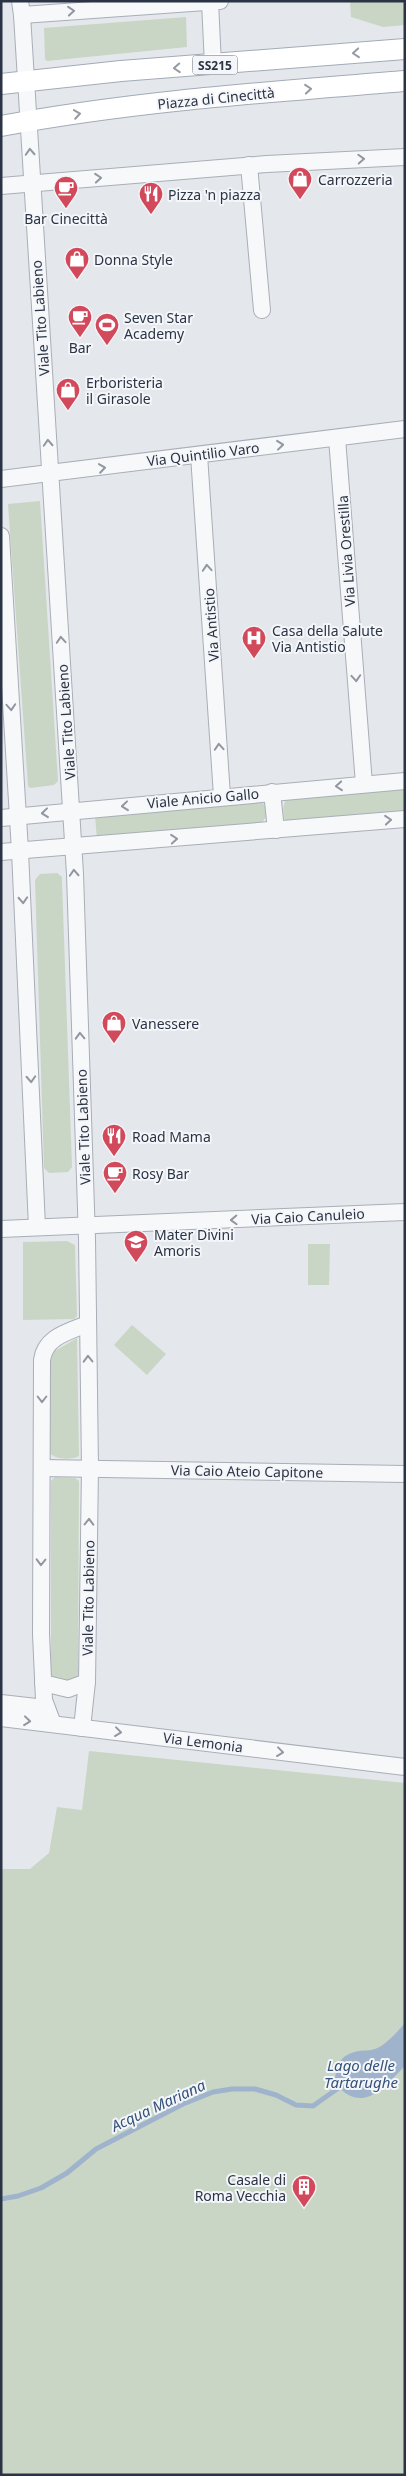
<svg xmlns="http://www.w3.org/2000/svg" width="406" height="2476" viewBox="0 0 406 2476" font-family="'Noto Sans',sans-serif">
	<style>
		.green { fill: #c9d6c5 }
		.water { fill: #9fb4cc }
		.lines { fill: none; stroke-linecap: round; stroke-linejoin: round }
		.stream { stroke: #9fb4cc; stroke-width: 5 }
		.minor-casing { stroke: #a9aeb7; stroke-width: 18 }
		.major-casing { stroke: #a3abb8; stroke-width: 22 }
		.minor { stroke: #f7f8fa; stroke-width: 16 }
		.major { stroke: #fff; stroke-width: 20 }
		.oneway { stroke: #9196a0 }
		.oneway2 { stroke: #959aa2 }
		.labels { text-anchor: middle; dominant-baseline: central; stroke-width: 4; stroke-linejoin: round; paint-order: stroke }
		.shield { fill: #f4f6f9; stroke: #676e7b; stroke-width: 1 }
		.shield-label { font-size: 12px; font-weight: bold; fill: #2b3445 }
		.street-label { font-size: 14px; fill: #2b3445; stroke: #f4f6f9 }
		.poi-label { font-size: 14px; fill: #2b3445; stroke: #f4f6f9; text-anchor: start }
		.water-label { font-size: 15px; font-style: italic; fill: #34527a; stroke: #f4f6f9 }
	</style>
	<rect width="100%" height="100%" fill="#e4e7ec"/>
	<g class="green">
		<path d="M 350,1 L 405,1 L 405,25 L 383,27 L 351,17 Z"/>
		<path d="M 186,17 L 187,47 L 47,61 L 45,59 L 44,28 Z"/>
		<path d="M 40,501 L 58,781 L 54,785 L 30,788 L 28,786 L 8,504 Z"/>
		<path d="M 405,789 L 405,812 L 285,821 C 283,814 282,806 286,800 Z"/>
		<path d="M 261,801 L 266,807 L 266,817 L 261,824 L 97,840 L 95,816 Z"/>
		<path d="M 57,873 L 62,877 L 62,881 L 72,1167 L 68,1172 L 49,1173 L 44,1168 L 35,880 L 40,874 Z"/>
		<path d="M 67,1241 L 75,1245 L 77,1316 L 74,1319 L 23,1320 L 23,1242 Z"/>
		<path d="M 308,1244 L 330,1244 L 329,1285 L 308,1285 Z"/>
		<path d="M 132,1325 L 166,1354 L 147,1375 L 114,1345 Z"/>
		<path d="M 77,1338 L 79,1456 C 72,1460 55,1460 50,1453 L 50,1354 Z"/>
		<path d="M 55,1477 L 75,1478 L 79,1481 L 78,1675 L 73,1683 L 51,1677 L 51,1481 Z"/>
		<path d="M 89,1751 L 405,1783 L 405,2475 L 1,2475 L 1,1869 L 30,1869 L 49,1853 L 57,1807 L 82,1810 Z"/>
	</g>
	<path class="water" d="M 405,2023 L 405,2066 C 382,2089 362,2116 334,2082 C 338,2065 338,2055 359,2051 C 364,2050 370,2051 375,2049 C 386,2045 397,2032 405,2023 Z"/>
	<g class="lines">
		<path class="stream" d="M 1,2199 L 18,2196 L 41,2188 L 67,2173 L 96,2149 L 183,2104 L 213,2092 L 232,2089 L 255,2089 L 276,2095 L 296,2105 L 313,2106 L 344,2084"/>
		<defs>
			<g id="minor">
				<path d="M 20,1 L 22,15 L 75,874 L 87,1239 L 90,1468 L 87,1682 L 82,1728"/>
				<path d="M 210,2 L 213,65"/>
				<path d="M 22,15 L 220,1"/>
				<path d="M 249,165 L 262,310"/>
				<path d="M 1,186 L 267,164 L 405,157"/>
				<path d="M 337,438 L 364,784"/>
				<path d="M 199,455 L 222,796"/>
				<path d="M 1,479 L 405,429"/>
				<path d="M 1,536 L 20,851 L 37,1227"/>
				<path d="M 272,792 L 276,830"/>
				<path d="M 1,818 L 405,781"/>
				<path d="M 1,852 L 405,819"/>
				<path d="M 1,1229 L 405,1212"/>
				<path d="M 42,1468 L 405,1474"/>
				<path d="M 43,1683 L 68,1689 L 87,1682"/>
				<path d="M 1,1703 L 45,1708"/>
				<path d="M 1,1718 L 405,1767"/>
				<path d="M 53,1724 L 44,1700 L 41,1634 L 42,1360 C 45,1337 68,1332 87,1324"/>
			</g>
			<g id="major">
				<path d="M 1,84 L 121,71 L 405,49"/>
				<path d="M 1,126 C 134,101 270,92 405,81"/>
			</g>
		</defs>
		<use href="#minor" class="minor-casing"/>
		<use href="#major" class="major-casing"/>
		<use href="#minor" class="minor"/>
		<use href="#major" class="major"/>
	</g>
	<defs><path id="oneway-chevron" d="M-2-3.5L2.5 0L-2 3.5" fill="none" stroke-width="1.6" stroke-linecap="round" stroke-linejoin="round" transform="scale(1.25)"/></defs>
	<g class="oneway">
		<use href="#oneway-chevron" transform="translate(71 11) rotate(-5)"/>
		<use href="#oneway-chevron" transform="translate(30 152) rotate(-93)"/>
		<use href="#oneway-chevron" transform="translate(361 159) rotate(-3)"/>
		<use href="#oneway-chevron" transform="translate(98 178) rotate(-5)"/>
		<use href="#oneway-chevron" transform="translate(48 443) rotate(-93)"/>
		<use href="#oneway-chevron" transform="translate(280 445) rotate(-6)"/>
		<use href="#oneway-chevron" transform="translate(102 468) rotate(-8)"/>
		<use href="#oneway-chevron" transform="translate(207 568) rotate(-94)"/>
		<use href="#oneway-chevron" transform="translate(61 640) rotate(-94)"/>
		<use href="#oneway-chevron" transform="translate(356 678) rotate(86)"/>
		<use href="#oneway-chevron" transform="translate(11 707) rotate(86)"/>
		<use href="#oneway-chevron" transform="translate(219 747) rotate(-94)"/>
		<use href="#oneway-chevron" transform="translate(339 786) rotate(175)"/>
		<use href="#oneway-chevron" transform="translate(125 806) rotate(174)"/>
		<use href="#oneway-chevron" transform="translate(45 813) rotate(174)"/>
		<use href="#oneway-chevron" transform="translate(388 820) rotate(-5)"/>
		<use href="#oneway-chevron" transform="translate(174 839) rotate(-5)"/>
		<use href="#oneway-chevron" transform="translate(74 873) rotate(-93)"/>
		<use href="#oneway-chevron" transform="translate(23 900) rotate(87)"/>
		<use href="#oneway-chevron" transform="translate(80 1036) rotate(-92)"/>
		<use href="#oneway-chevron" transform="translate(31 1079) rotate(87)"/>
		<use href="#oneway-chevron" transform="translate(234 1220) rotate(178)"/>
		<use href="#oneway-chevron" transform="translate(88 1359) rotate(-91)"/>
		<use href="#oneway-chevron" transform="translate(42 1399) rotate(90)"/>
		<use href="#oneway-chevron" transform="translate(89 1522) rotate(-89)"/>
		<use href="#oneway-chevron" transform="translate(41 1562) rotate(91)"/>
		<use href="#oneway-chevron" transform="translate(27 1721) rotate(6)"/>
		<use href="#oneway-chevron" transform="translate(118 1732) rotate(7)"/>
		<use href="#oneway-chevron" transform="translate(280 1752) rotate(7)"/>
	</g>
	<g class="oneway2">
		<use href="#oneway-chevron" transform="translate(356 53) rotate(175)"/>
		<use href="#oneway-chevron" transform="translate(177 68) rotate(176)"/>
		<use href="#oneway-chevron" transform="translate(308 89) rotate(-5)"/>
		<use href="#oneway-chevron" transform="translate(77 114) rotate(-9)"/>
	</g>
	<defs>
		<symbol id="shop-pin" viewBox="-11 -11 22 30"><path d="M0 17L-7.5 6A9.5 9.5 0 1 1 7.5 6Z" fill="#d1495b" stroke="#f4f6f9"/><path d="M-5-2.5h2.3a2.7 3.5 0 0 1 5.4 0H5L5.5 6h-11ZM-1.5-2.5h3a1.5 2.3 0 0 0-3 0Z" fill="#fff"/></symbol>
		<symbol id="cafe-pin" viewBox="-11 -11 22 30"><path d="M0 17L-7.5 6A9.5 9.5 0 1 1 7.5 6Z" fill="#d1495b" stroke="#f4f6f9"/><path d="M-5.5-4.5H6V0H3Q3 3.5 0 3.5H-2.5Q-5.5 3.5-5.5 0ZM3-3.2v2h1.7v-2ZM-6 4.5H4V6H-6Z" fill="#fff"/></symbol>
		<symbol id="restaurant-pin" viewBox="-11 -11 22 30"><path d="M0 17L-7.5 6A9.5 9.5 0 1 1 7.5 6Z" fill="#d1495b" stroke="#f4f6f9"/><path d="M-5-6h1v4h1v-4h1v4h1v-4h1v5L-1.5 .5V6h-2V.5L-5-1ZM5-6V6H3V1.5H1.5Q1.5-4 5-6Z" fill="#fff"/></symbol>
		<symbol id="stadium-pin" viewBox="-11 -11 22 30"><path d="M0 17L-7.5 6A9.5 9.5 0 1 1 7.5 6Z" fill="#d1495b" stroke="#f4f6f9"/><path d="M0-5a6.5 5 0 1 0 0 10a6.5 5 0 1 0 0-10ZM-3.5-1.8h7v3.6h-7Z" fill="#fff"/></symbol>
		<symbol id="hospital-pin" viewBox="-11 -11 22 30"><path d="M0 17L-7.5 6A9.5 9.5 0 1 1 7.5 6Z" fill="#d1495b" stroke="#f4f6f9"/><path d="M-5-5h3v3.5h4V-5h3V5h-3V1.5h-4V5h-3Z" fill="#fff"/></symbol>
		<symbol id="school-pin" viewBox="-11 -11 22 30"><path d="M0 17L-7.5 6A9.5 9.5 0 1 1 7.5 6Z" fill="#d1495b" stroke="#f4f6f9"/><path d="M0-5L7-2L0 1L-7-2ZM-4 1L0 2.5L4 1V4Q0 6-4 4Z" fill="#fff"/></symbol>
		<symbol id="building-pin" viewBox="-11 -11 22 30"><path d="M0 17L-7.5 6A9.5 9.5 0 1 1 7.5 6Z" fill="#d1495b" stroke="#f4f6f9"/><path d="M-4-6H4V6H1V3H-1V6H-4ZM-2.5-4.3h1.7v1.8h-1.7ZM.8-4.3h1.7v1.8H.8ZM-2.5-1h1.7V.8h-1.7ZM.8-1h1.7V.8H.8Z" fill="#fff"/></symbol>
	</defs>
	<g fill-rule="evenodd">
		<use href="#shop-pin" x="286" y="165" width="28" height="38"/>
		<use href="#cafe-pin" x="52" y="174" width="28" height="38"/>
		<use href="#restaurant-pin" x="137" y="180" width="28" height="38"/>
		<use href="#shop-pin" x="63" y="245" width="28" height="38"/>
		<use href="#cafe-pin" x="66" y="303" width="28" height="38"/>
		<use href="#stadium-pin" x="93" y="311" width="28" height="38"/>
		<use href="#shop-pin" x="54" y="376" width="28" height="38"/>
		<use href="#hospital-pin" x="240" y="624" width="28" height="38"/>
		<use href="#shop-pin" x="100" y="1009" width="28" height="38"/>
		<use href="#restaurant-pin" x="100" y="1122" width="28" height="38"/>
		<use href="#cafe-pin" x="101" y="1159" width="28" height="38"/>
		<use href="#school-pin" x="122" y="1228" width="28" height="38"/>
		<use href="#building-pin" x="290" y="2173" width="28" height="38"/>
	</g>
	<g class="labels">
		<rect class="shield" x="192.5" y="55.5" width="45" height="19" rx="4"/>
		<g class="shield-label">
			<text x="215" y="65">SS215</text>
		</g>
		<g class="street-label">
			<text transform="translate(216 98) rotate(-6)">Piazza di Cinecittà</text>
			<text transform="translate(40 318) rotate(-94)">Viale Tito Labieno</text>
			<text transform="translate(203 454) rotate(-7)">Via Quintilio Varo</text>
			<text transform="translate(346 551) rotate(-94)">Via Livia Orestilla</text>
			<text transform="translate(211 625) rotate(-94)">Via Antistio</text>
			<text transform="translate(66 722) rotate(-94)">Viale Tito Labieno</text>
			<text transform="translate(203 798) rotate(-5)">Viale Anicio Gallo</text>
			<text transform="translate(83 1127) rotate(-92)">Viale Tito Labieno</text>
			<text transform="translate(308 1216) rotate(-3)">Via Caio Canuleio</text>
			<text transform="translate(247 1471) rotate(1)">Via Caio Ateio Capitone</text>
			<text transform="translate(88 1598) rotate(-89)">Viale Tito Labieno</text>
			<text transform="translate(203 1742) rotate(7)">Via Lemonia</text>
		</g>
		<g class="poi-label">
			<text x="318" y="179">Carrozzeria</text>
			<text x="168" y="194">Pizza 'n piazza</text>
			<text x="66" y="218" text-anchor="middle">Bar Cinecittà</text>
			<text x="94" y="259">Donna Style</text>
			<text x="124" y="317">Seven Star<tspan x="124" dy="16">Academy</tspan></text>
			<text x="80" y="347" text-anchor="middle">Bar</text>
			<text x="86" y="382">Erboristeria<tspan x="86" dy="16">il Girasole</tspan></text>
			<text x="272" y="630">Casa della Salute<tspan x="272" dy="16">Via Antistio</tspan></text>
			<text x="132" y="1023">Vanessere</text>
			<text x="132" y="1136">Road Mama</text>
			<text x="132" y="1173">Rosy Bar</text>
			<text x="154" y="1234">Mater Divini<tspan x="154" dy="16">Amoris</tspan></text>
			<text x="286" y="2179" text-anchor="end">Casale di<tspan x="286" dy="16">Roma Vecchia</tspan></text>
		</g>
		<g class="water-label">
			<text x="361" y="2065">Lago delle<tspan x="361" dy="17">Tartarughe</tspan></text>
			<text transform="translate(158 2105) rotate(-25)">Acqua Mariana</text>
		</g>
	</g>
	<rect width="406" height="2476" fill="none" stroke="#2b3445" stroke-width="5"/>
</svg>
